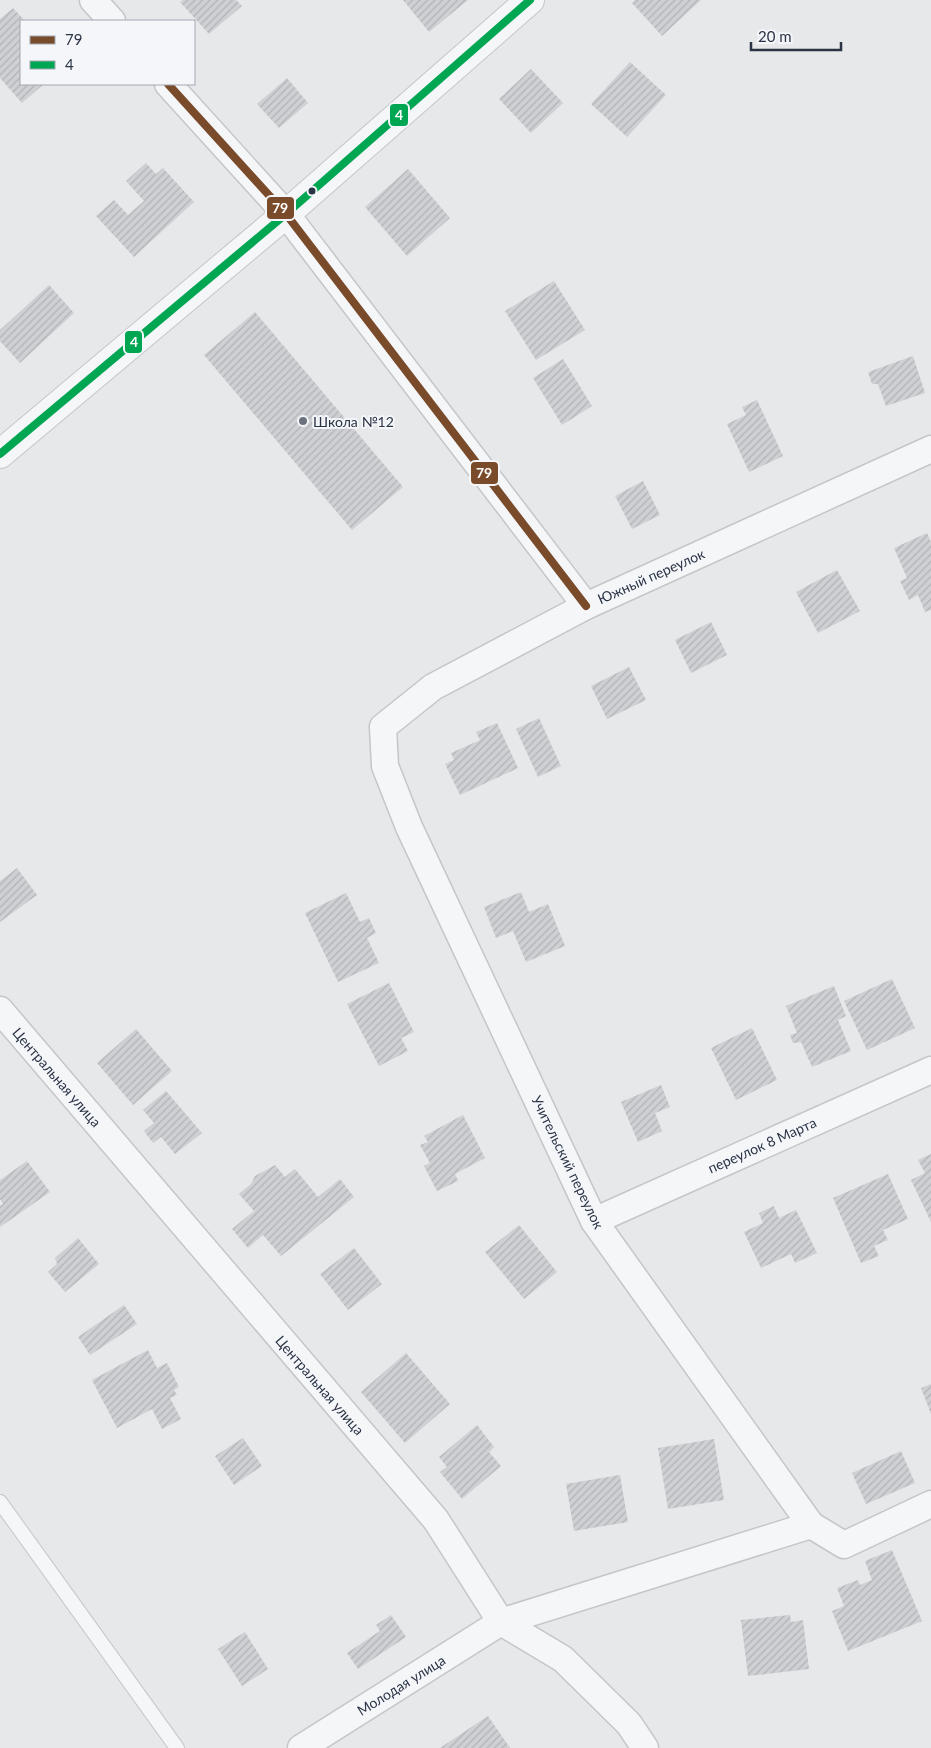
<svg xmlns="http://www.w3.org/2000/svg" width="931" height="1748" viewBox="0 0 931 1748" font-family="Lato,sans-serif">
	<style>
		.building { fill: url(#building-hatch) }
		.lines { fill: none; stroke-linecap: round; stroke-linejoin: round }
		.service-casing { stroke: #c4c6c8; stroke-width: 16 }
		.minor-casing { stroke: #c4c6c8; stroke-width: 29 }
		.tertiary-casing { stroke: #c4c6c8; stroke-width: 30 }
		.service { stroke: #f5f6f7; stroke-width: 14 }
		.minor { stroke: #f5f6f7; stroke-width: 26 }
		.tertiary { stroke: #f5f6f7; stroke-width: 28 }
		.bus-1-casing { stroke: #f4f6f9; stroke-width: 11 }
		.bus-2-casing { stroke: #f4f6f9; stroke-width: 11 }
		.bus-1 { stroke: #7a4b2a; stroke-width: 8 }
		.bus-2 { stroke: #00a651; stroke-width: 8 }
		.bus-dot { fill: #2b3445; stroke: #f4f6f9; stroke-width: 2 }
		.poi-dot { fill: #6c737f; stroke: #f4f6f9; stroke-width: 2 }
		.labels { text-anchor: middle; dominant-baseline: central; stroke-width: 4; stroke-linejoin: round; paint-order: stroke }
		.poi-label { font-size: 14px; fill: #2b3445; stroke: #f4f6f9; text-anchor: start }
		.street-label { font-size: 14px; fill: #2b3445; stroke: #f4f6f9 }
		.line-badge { stroke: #f4f6f9; stroke-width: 2 }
		.badge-label { font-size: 14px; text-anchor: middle; font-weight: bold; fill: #fff }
	</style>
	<defs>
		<pattern id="building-hatch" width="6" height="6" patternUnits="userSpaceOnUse" patternTransform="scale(1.25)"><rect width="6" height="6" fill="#ced0d3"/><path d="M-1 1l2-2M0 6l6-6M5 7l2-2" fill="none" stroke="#b1b3b6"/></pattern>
	</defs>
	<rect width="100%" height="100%" fill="#e6e8ea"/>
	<g class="building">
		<path d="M 183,0 L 236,0 L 242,6 L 209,34 L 180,2 Z"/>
		<path d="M 403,0 L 468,0 L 429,32 Z"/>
		<path d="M 635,0 L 701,0 L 662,36 L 632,3 Z"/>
		<path d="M 13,8 L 25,21 L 21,21 L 21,84 L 44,84 L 22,103 L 0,78 L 0,19 Z"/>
		<path d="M 630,62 L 666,95 L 627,137 L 591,104 Z"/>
		<path d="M 531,69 L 563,103 L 531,133 L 499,99 Z"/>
		<path d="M 287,78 L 308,103 L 279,128 L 257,104 Z"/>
		<path d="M 146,163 L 156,174 L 163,168 L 194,202 L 134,257 L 96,216 L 114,200 L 128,215 L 144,201 L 126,181 Z"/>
		<path d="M 408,169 L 450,218 L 407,256 L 365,207 Z"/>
		<path d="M 554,281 L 585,330 L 536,360 L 505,311 Z"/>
		<path d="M 49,285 L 74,313 L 20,363 L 0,341 L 0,330 Z"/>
		<path d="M 255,312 L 403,487 L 352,530 L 204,355 Z"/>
		<path d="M 913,356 L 925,393 L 886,406 L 878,384 L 872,384 L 868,372 Z"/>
		<path d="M 563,359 L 592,406 L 562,425 L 533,378 Z"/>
		<path d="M 757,400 L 783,456 L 749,472 L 727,424 L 746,415 L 742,407 Z"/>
		<path d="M 643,481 L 660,515 L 632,529 L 615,496 Z"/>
		<path d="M 927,533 L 931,542 L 931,610 L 925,612 L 918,595 L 909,600 L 900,581 L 907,578 L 894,548 Z"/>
		<path d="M 837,570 L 860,611 L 818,633 L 796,592 Z"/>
		<path d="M 711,622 L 727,655 L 691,673 L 675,640 Z"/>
		<path d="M 629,667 L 646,700 L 607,719 L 591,686 Z"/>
		<path d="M 539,718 L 561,766 L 538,777 L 516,729 Z"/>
		<path d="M 497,723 L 518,768 L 460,795 L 445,764 L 454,760 L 451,753 L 480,740 L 476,732 Z"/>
		<path d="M 17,868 L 37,895 L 0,922 L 0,881 Z"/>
		<path d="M 521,892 L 529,912 L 548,904 L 565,946 L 526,962 L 513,931 L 496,938 L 484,907 Z"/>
		<path d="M 346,893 L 360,922 L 369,918 L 376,933 L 367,938 L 379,963 L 338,982 L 305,913 Z"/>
		<path d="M 892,979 L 915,1028 L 867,1050 L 844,1001 Z"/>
		<path d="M 389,983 L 414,1032 L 401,1038 L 408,1051 L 379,1066 L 347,1004 Z"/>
		<path d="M 834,986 L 846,1016 L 838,1020 L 851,1051 L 812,1067 L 801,1042 L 793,1043 L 790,1035 L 797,1033 L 786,1006 Z"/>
		<path d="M 752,1028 L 777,1080 L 736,1100 L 711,1048 Z"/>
		<path d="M 136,1029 L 172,1071 L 133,1105 L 97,1063 Z"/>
		<path d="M 661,1085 L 670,1107 L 655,1113 L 662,1131 L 638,1142 L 621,1102 Z"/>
		<path d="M 166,1091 L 202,1133 L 175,1154 L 161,1137 L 153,1143 L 144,1131 L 154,1123 L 143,1110 Z"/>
		<path d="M 463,1115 L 485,1158 L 455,1174 L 458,1181 L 437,1191 L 424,1166 L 430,1163 L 420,1145 L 428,1142 L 424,1136 Z"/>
		<path d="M 931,1154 L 931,1222 L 911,1180 L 925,1173 L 918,1160 Z"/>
		<path d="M 27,1161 L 50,1192 L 0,1227 L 0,1206 L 3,1204 L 0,1199 L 0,1180 Z"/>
		<path d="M 275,1165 L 285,1177 L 295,1169 L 318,1197 L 340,1179 L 354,1197 L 281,1256 L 263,1235 L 248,1248 L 232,1229 L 254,1211 L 239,1194 L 251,1184 L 255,1176 Z"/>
		<path d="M 888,1174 L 908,1219 L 883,1230 L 888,1240 L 874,1246 L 879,1256 L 861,1263 L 833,1198 Z"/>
		<path d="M 774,1206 L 779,1218 L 796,1210 L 817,1253 L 795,1263 L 791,1254 L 761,1268 L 744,1232 L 763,1223 L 759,1213 Z"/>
		<path d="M 519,1225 L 557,1272 L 524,1299 L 485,1252 Z"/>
		<path d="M 78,1238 L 99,1264 L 65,1292 L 48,1272 L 57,1264 L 55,1258 Z"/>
		<path d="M 354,1248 L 382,1284 L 348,1310 L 320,1274 Z"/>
		<path d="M 124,1305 L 137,1324 L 90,1355 L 78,1337 Z"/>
		<path d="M 148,1350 L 157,1368 L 167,1363 L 179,1387 L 174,1390 L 177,1395 L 170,1398 L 181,1419 L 162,1429 L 152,1409 L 117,1428 L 92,1380 Z"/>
		<path d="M 406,1353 L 450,1404 L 405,1443 L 361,1392 Z"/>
		<path d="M 931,1384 L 931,1414 L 921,1388 Z"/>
		<path d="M 477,1425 L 494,1447 L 489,1452 L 501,1466 L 462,1499 L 440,1472 L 447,1467 L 439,1457 Z"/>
		<path d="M 243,1438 L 262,1466 L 234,1485 L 215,1456 Z"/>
		<path d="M 714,1439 L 724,1500 L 668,1509 L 658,1448 Z"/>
		<path d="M 901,1451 L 915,1483 L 866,1504 L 852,1473 Z"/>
		<path d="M 620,1475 L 628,1522 L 574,1531 L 566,1484 Z"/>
		<path d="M 892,1550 L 922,1621 L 848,1651 L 832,1611 L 844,1606 L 837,1588 L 858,1580 L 860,1585 L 872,1580 L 865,1561 Z"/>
		<path d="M 391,1615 L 406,1637 L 358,1669 L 347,1653 L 380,1631 L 376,1625 Z"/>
		<path d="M 790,1615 L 791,1622 L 803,1620 L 809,1669 L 748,1676 L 741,1620 Z"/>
		<path d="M 245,1632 L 268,1669 L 242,1686 L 218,1649 Z"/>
		<path d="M 488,1716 L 510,1748 L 440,1748 Z"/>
	</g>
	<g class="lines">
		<defs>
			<path id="service" d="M 0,1502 L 177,1748"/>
			<g id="minor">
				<path d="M 93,0 L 112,21"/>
				<path d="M 168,84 L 286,214 L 586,606"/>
				<path d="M 931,449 L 586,606 L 433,687 L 383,727 L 385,766 L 409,827 L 594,1221 L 811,1525 L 844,1545 L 931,1504"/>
				<path d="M 0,1010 L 436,1520 L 501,1622 L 563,1659 L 629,1724 L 645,1748"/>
				<path d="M 594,1221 L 931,1070"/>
				<path d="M 301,1748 L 501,1622 L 811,1525"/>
			</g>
			<path id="tertiary" d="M 0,454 L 286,214 L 530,0"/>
		</defs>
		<use href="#service" class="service-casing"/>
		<use href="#minor" class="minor-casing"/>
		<use href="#tertiary" class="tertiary-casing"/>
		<use href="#service" class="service"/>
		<use href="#minor" class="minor"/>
		<use href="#tertiary" class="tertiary"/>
		<defs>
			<path id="bus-1" d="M 168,84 L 286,214 L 586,606"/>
			<path id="bus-2" d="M 0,454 L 286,214 L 530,0"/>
		</defs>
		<use href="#bus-1" class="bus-1-casing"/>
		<use href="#bus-2" class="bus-2-casing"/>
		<use href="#bus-1" class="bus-1"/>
		<use href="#bus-2" class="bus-2"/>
	</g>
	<circle class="bus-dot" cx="312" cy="191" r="4.5"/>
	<circle class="poi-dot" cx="303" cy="421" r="5"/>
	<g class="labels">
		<g class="poi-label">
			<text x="313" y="421">Школа №12</text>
		</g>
		<g class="street-label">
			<text transform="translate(651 576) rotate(-24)">Южный переулок</text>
			<text transform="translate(57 1077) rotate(49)">Центральная улица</text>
			<text transform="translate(762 1145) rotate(-24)">переулок 8 Марта</text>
			<text transform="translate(568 1162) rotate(64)">Учительский переулок</text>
			<text transform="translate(320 1385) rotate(49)">Центральная улица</text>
			<text transform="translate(401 1685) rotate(-32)">Молодая улица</text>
		</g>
	</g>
	<g class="line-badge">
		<rect x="389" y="103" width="20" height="24" rx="5" fill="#00a651"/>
		<rect x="266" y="196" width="29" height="24" rx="5" fill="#7a4b2a"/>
		<rect x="124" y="330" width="19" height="24" rx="5" fill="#00a651"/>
		<rect x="470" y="461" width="29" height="24" rx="5" fill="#7a4b2a"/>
	</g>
	<g class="badge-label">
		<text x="399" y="120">4</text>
		<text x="280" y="213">79</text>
		<text x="134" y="347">4</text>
		<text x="484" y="478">79</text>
	</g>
	<rect x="20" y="20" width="175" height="65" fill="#f4f6f9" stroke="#a4a8b1"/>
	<rect x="30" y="36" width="25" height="8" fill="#7a4b2a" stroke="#a4a8b1"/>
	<text x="65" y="45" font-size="15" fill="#2b3445">79</text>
	<rect x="30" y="61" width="25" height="8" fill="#00a651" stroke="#a4a8b1"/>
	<text x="65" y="70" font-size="15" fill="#2b3445">4</text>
	<path d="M751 42v8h90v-8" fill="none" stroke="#2b3445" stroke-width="2.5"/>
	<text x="758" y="42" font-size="15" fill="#2b3445" stroke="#f4f6f9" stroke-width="4" paint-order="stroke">20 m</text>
</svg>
